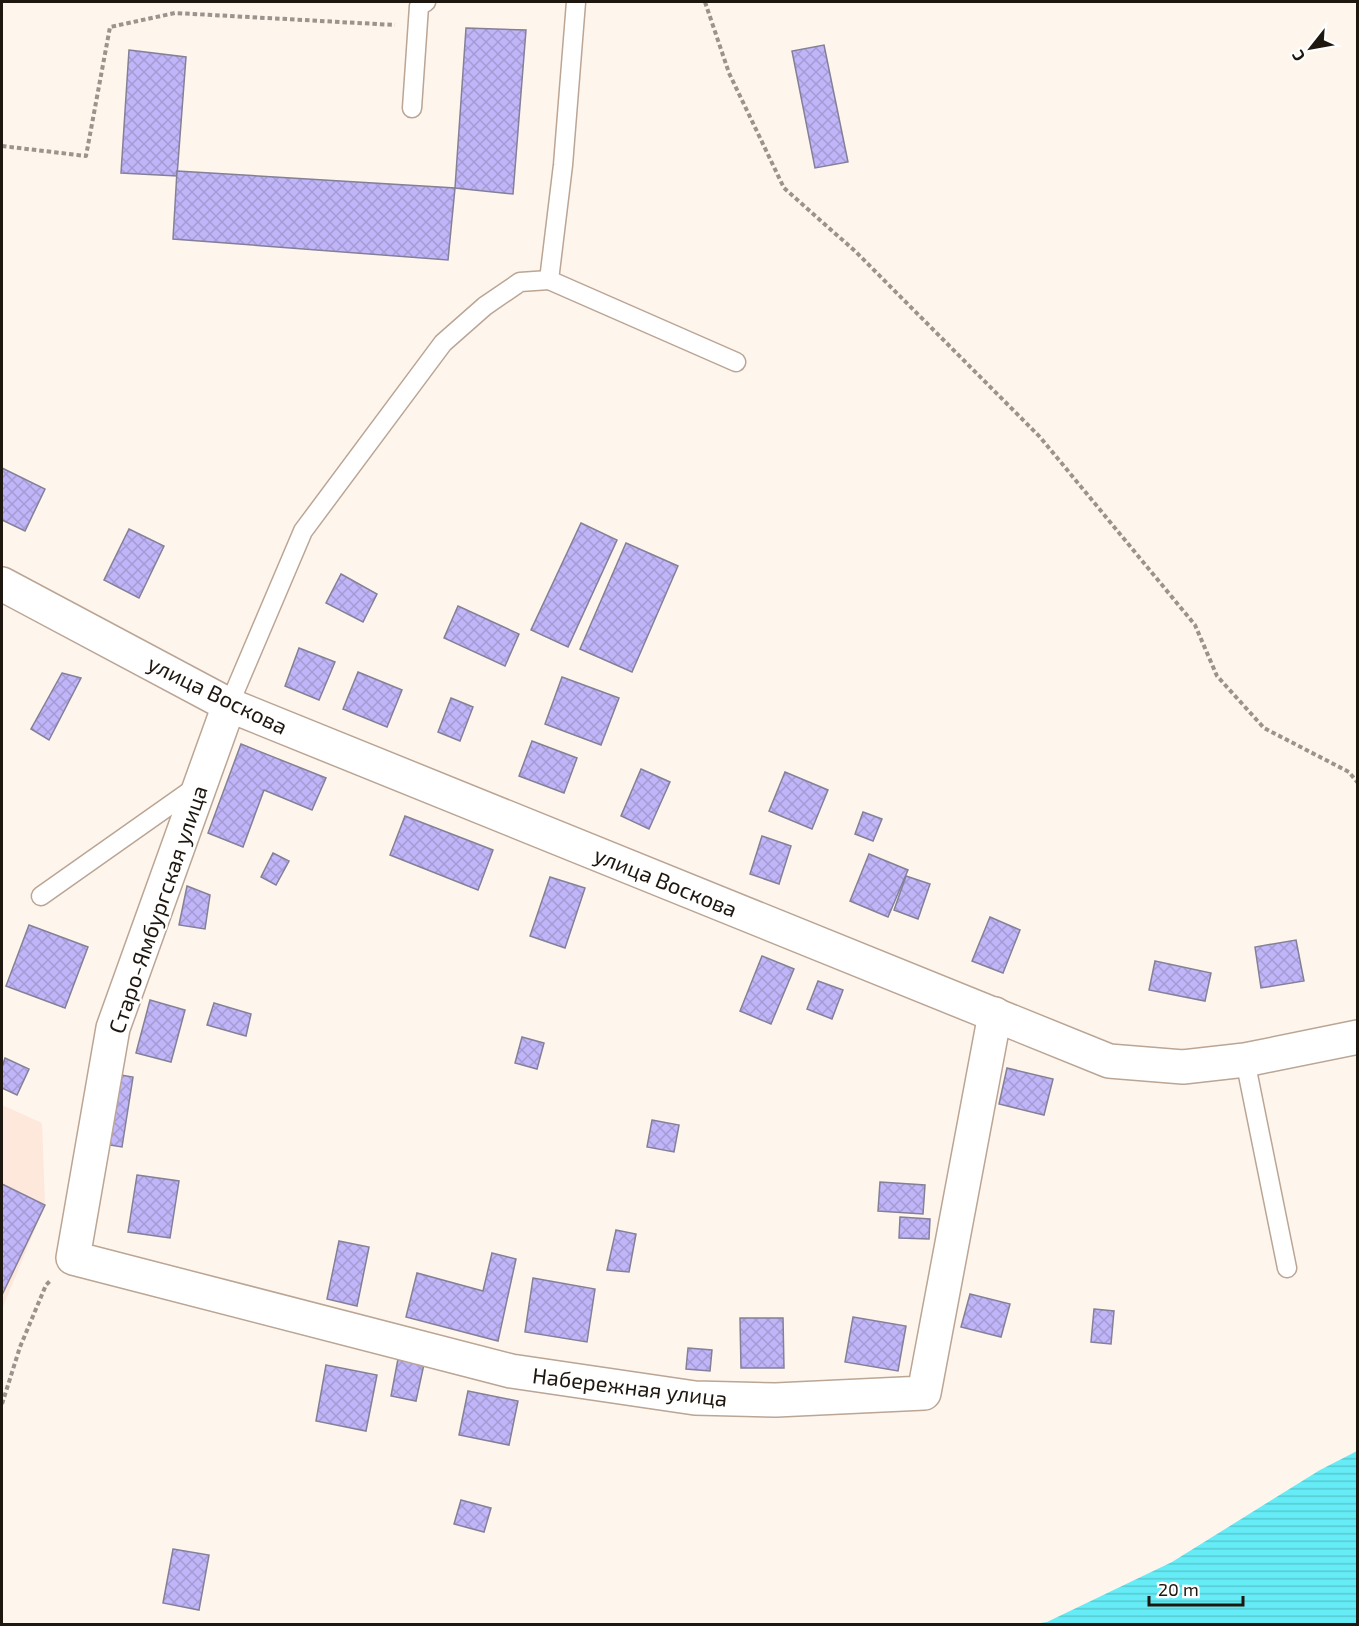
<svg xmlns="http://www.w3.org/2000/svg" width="1359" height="1626" viewBox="0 0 1359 1626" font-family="'Exo 2',sans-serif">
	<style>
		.industrial { fill: #fee7db }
		.water { fill: url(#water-rules) }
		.building { fill: url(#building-cross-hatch); stroke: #838097; stroke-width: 1.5 }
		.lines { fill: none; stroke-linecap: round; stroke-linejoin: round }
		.lane-casing { stroke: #bba594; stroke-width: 21 }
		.street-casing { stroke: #bba594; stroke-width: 36 }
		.path { stroke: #9c938c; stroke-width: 4; stroke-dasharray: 4.5 3; stroke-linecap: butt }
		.lane { stroke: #fff; stroke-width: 18 }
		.street { stroke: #fff; stroke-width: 33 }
		.labels { text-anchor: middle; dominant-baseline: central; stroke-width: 4.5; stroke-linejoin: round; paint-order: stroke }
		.street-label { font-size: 22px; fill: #1e1710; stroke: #fff }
	</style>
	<defs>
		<pattern id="water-rules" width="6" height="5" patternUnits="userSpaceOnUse" patternTransform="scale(1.5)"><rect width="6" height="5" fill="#65ecf6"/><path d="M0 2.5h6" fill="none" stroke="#57cad2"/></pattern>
		<pattern id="building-cross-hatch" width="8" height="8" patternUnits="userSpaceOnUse" patternTransform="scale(1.5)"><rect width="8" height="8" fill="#c0b5f8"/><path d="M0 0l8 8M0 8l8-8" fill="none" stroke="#a59bd4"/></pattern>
	</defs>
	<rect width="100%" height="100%" fill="#fef5ed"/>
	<path class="industrial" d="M 2,1105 L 42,1123 L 45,1205 L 2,1309 Z"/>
	<path class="water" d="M 1357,1451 L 1357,1624 L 1034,1624 L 1047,1622 L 1172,1562 L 1320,1470 Z"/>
	<g class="building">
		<path d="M 466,28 L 526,30 L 513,194 L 455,188 Z"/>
		<path d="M 824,45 L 848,162 L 815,168 L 792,51 Z"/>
		<path d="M 129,50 L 186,57 L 177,176 L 121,173 Z"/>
		<path d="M 177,171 L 455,188 L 448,260 L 173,239 Z"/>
		<path d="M 2,468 L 45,489 L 25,531 L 2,520 Z"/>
		<path d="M 581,523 L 617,540 L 568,647 L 531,630 Z"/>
		<path d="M 129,529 L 164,546 L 139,598 L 104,580 Z"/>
		<path d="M 626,543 L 678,566 L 632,672 L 580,649 Z"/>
		<path d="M 341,574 L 377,594 L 363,622 L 326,603 Z"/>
		<path d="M 458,606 L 519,634 L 505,666 L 444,638 Z"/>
		<path d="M 299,648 L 335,662 L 319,700 L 285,686 Z"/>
		<path d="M 358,672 L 402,690 L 387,727 L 343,709 Z"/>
		<path d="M 62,673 L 81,678 L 49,740 L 31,729 Z"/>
		<path d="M 562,677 L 619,698 L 601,745 L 545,724 Z"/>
		<path d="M 451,698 L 473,707 L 460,741 L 438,732 Z"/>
		<path d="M 532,741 L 577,758 L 564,793 L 519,776 Z"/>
		<path d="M 241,744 L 326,778 L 312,810 L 264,790 L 243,847 L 208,833 Z"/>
		<path d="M 641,769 L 670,782 L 649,829 L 621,816 Z"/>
		<path d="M 785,772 L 828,790 L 812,829 L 769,811 Z"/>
		<path d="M 863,812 L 882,819 L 873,841 L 855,834 Z"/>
		<path d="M 405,816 L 493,850 L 478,890 L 390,855 Z"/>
		<path d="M 762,836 L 791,846 L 779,884 L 750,874 Z"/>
		<path d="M 273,853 L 289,861 L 276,885 L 261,877 Z"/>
		<path d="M 869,854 L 908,870 L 888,917 L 850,901 Z"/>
		<path d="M 906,876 L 930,884 L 918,919 L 894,910 Z"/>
		<path d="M 550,877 L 585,888 L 565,948 L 530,936 Z"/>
		<path d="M 187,886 L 210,895 L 205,929 L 179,925 Z"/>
		<path d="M 990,917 L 1020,930 L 1003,973 L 972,961 Z"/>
		<path d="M 29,925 L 88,947 L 65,1008 L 6,986 Z"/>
		<path d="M 1296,940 L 1304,981 L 1261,988 L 1255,947 Z"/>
		<path d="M 762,956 L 794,969 L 771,1024 L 740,1011 Z"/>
		<path d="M 1155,961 L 1211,973 L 1205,1001 L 1149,990 Z"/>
		<path d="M 818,981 L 843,990 L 832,1019 L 807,1009 Z"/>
		<path d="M 150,1000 L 185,1010 L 171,1062 L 136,1053 Z"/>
		<path d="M 214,1003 L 251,1014 L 246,1036 L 207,1025 Z"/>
		<path d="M 522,1037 L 544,1043 L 537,1069 L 515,1063 Z"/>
		<path d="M 5,1058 L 29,1069 L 17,1095 L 2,1088 L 2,1067 Z"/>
		<path d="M 1007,1068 L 1053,1079 L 1044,1115 L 999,1104 Z"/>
		<path d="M 115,1074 L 133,1077 L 122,1147 L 103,1144 Z"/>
		<path d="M 652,1120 L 679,1125 L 674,1152 L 647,1147 Z"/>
		<path d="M 137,1175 L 179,1181 L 170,1238 L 128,1232 Z"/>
		<path d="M 880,1182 L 925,1185 L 923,1214 L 878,1211 Z"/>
		<path d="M 2,1184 L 45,1205 L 2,1295 Z"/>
		<path d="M 900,1217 L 930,1219 L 929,1239 L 899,1238 Z"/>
		<path d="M 616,1230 L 636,1234 L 629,1272 L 607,1270 Z"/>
		<path d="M 339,1241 L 369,1247 L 357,1306 L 327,1299 Z"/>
		<path d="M 492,1253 L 516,1259 L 498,1341 L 406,1317 L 417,1273 L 483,1291 Z"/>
		<path d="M 533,1278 L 595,1289 L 587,1342 L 525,1332 Z"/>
		<path d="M 970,1294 L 1010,1304 L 1001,1337 L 961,1327 Z"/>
		<path d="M 1094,1309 L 1114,1311 L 1111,1344 L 1091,1342 Z"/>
		<path d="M 853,1317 L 906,1326 L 898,1371 L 845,1362 Z"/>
		<path d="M 740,1318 L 783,1318 L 784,1368 L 741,1368 Z"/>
		<path d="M 688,1348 L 712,1350 L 710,1371 L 686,1369 Z"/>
		<path d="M 398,1359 L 424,1364 L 416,1401 L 391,1396 Z"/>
		<path d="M 326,1365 L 377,1375 L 366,1431 L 316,1421 Z"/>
		<path d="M 468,1391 L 518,1401 L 509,1445 L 459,1435 Z"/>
		<path d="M 461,1500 L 491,1508 L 484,1532 L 454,1524 Z"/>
		<path d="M 173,1549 L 209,1555 L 199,1610 L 163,1603 Z"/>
	</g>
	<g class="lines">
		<defs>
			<g id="lane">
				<path d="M 576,2 L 563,165 L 549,280 L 736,362"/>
				<path d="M 412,108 L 419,6 L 426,2"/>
				<path d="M 229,705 L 303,531 L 443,343 L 485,306 L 520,282 L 549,280"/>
				<path d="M 41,896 L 197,786"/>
				<path d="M 1245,1060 L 1287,1268"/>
			</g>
			<g id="street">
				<path d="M 2,584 L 229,705 L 1109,1061 L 1183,1067 L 1245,1060 L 1358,1037"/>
				<path d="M 229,705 L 113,1028 L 73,1258 L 511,1371 L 695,1398 L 776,1400 L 924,1393 L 995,1014"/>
			</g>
		</defs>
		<use href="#lane" class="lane-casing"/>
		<use href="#street" class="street-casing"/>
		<g class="path">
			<path d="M 705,2 L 729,73 L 784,188 L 856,252 L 1040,437 L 1195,625 L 1217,676 L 1264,728 L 1349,772 L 1358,783"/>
			<path d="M 2,146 L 86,156 L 110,27 L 175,13 L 395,25"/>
			<path d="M 2,1404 L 20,1347 L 46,1285 L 51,1280"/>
		</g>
		<use href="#lane" class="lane"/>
		<use href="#street" class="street"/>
	</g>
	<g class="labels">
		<g class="street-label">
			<text transform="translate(218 694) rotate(26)">улица Воскова</text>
			<text transform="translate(666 881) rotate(22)">улица Воскова</text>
			<text transform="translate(157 909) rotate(-71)">Старо-Ямбургская улица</text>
			<text transform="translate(630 1386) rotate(7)">Набережная улица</text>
		</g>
	</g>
	<rect width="1359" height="1626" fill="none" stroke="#1e1710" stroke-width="6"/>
	<g transform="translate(1311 48) rotate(239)" stroke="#ffffff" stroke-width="4.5" paint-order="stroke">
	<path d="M0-4.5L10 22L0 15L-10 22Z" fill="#1e1710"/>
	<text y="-9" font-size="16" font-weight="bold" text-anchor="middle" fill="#1e1710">С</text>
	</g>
	<path d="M1149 1596v9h94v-9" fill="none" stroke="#1e1710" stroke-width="3"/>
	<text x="1158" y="1596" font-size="18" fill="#1e1710" stroke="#ffffff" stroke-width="4.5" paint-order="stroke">20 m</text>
</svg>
